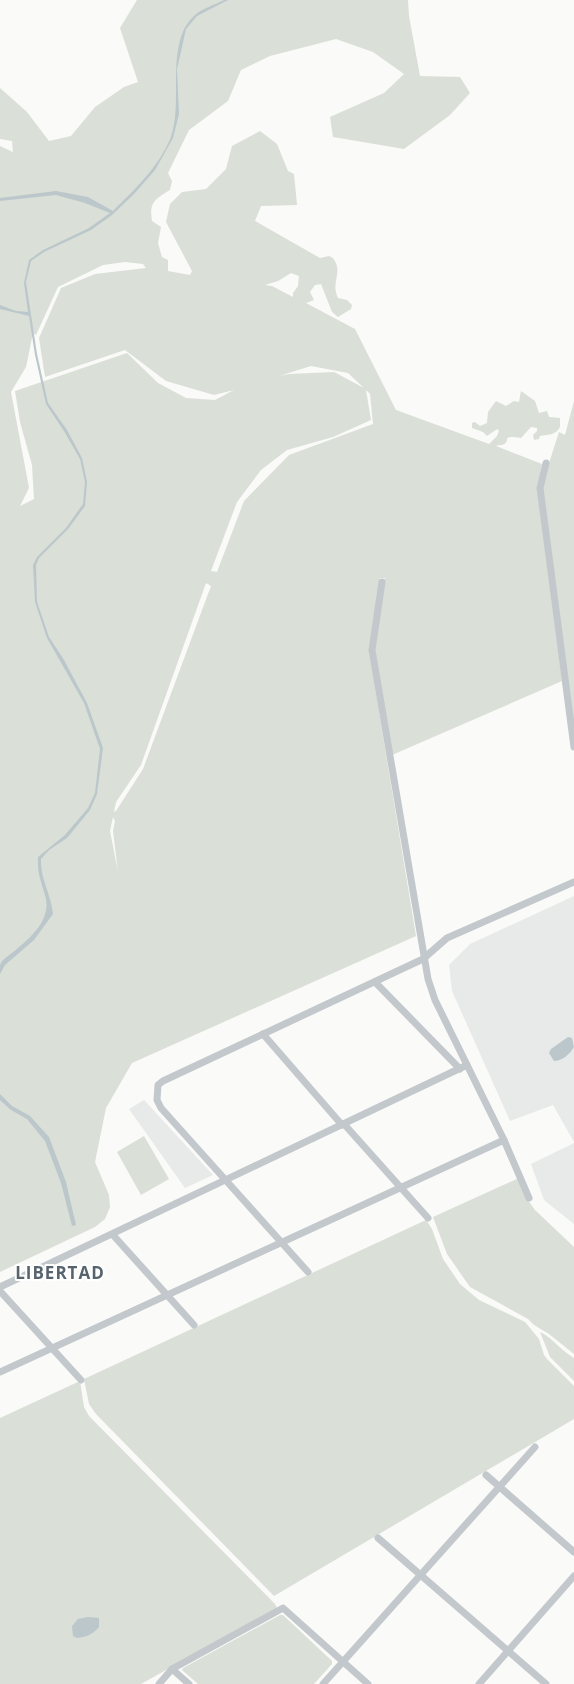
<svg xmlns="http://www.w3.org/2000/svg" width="574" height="1684" viewBox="0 0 574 1684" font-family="'Open Sans',sans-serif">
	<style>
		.built { fill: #e8e9e9 }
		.green { fill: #dadfd7; fill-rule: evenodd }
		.water { fill: #bbc7cb }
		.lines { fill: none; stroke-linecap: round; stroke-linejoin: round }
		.minor { stroke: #c3c8cc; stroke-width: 7 }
		.labels { text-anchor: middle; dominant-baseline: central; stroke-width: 4; stroke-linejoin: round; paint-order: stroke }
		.district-label { font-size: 17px; font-weight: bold; letter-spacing: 1px; fill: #57646e; stroke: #fff }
	</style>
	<rect width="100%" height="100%" fill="#fafaf8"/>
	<g class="built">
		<path d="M 574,896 L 574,1142 L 553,1105 L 510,1121 L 452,991 L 449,965 L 470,944 Z"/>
		<path d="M 144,1100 L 213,1175 L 185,1188 L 129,1109 Z"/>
		<path d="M 574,1143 L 574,1224 L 544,1200 L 531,1164 Z"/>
	</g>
	<g class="green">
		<path d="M 137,0 L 408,0 L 409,16 L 420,76 L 460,77 L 470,93 L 450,115 L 404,149 L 333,137 L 330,117 L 384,93 L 404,74 L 373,52 L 336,39 L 270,56 L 241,70 L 228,101 L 189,130 L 168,173 L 172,181 L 170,190 C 154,200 149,202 152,221 L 161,227 L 158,243 L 162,257 L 168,260 L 168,271 L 190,275 L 192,271 L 166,222 L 170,204 L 182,192 L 206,189 L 226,169 L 232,146 L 260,131 L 277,144 L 288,171 L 294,174 L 297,205 L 261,206 L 255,221 L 320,258 L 329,256 L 333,258 C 344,273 330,281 338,298 L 347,300 L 352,305 L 351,309 L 338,317 L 332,312 L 321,284 L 315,285 L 310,292 L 314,300 L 306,303 L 355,329 L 396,410 L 489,444 L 497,436 L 499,431 L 497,429 L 487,436 L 483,432 L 472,428 L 472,423 L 475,422 L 480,426 L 487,423 L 488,412 L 496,401 L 506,406 L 514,401 L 519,402 L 521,391 L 535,401 L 539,413 L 547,411 L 549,417 L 560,418 L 560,427 C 555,436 548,434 540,436 L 539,439 L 534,440 L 533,435 L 537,431 L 537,428 L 531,427 L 521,438 C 500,434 512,442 502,445 C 500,445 498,445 496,446 L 542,464 L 537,489 L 562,681 L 392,755 L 375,650 L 385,578 L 380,578 L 369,651 L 416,936 L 132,1063 L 106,1108 L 95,1162 L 109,1195 L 110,1207 L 105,1219 L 95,1227 L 0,1272 L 0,146 L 13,152 L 12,141 L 0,139 L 0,88 L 27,112 L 49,141 L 71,136 L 95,107 L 124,87 L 138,82 L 120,28 ZM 125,262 L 143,264 L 146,268 L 95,274 L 61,288 L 39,338 L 45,377 L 125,350 L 166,381 L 214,395 L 234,390 L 215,400 L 186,398 L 158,383 L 127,353 L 15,391 L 20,422 L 32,465 L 34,499 L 20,506 L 29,488 L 11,392 L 26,367 L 33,333 L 36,335 L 58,287 L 103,265 ZM 291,273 L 299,276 L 298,286 L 293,293 L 293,297 L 272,286 L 265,285 L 278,281 ZM 311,366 L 348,373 L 364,388 L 334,372 L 289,374 L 279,376 ZM 366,390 L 370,394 L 373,424 L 289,455 L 244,501 L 217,572 L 211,571 L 237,502 L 261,470 L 287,450 L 333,437 L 371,420 ZM 206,583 L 211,586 L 143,769 L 116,811 L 114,812 L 116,802 L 141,765 ZM 113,817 L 115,821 L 113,831 L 118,872 L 110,831 Z"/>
		<path d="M 574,401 L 574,733 L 541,488 L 559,432 L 565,435 Z"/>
		<path d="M 144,1136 L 169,1179 L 141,1195 L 117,1152 Z"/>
		<path d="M 519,1178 L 527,1199 L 535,1210 L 574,1247 L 574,1354 L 549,1334 L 534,1325 L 528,1319 L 470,1287 L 447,1254 L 433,1217 Z"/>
		<path d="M 426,1220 L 432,1229 L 443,1259 L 460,1284 L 479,1300 L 525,1322 L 539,1339 L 544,1355 L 547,1359 L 574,1386 L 574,1419 L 274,1596 L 96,1414 L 89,1404 L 84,1379 Z"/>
		<path d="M 540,1332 C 553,1338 561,1351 574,1358 L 574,1381 L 550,1357 Z"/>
		<path d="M 80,1381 L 84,1407 L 89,1416 L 275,1604 L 277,1608 L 141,1684 L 0,1684 L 0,1418 Z"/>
		<path d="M 280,1615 L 283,1615 L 332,1661 L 332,1664 L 314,1684 L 198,1684 L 182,1670 L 183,1668 Z"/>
	</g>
	<g class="water">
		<path d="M 224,0 L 228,0 L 197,16 L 186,29 L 177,69 L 179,114 L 173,138 L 155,170 L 134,194 L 112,215 L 91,230 L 44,252 L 31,261 L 26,282 L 37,354 L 48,403 L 67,430 L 82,458 L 87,482 L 85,506 L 68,529 L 39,558 L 36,565 L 37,602 L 49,637 L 64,660 L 87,703 L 103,748 L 97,794 L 90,810 L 67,838 L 49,850 L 41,859 C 40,879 51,894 53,914 L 34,940 L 5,965 L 0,974 L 0,965 L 2,961 C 20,946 51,926 46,899 C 42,882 37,876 38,857 L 65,835 L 88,808 L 95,793 L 100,749 L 84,703 L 47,638 L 35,602 L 33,565 L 37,557 L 66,528 L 83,504 L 85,482 L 80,459 L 64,431 L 46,404 L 35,355 L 29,316 L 0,309 L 0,305 L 16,311 L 28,312 L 24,283 L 29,260 L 43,250 L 89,228 L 110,213 L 85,203 L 56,195 L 0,201 L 0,198 L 56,191 L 88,197 L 113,211 C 135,189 159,167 171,137 C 184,102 164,42 195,15 C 203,8 215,5 224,0 Z"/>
		<path d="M 568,1037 L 572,1038 L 574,1047 C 570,1054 562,1061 554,1061 L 549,1053 L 551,1049 Z"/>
		<path d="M 0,1094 L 12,1106 L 30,1116 L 49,1137 L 66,1182 L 76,1225 L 72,1226 L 61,1183 L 45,1141 L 27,1119 L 11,1110 L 0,1100 Z"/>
		<path d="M 88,1617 L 99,1618 L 99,1627 C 93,1634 87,1637 77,1638 L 73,1636 L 72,1626 L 78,1619 Z"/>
	</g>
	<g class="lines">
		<g class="minor">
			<path d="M 546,463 L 540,488 L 574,747"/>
			<path d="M 382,582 L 372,650 L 428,979 L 435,1000 L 504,1140 L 529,1198"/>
			<path d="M 375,982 L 460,1069"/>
			<path d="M 263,1034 L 342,1125"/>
			<path d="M 344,1124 L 428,1218"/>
			<path d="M 113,1235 L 194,1325"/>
			<path d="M 308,1272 L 161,1108 L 157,1100 L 158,1085 L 163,1081 L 423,959 L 447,938 L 574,882"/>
			<path d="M 0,1287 L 467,1065"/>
			<path d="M 0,1291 L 81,1380"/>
			<path d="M 0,1372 L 504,1140"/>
			<path d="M 486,1475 L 574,1552"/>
			<path d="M 378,1538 L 546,1684"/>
			<path d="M 172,1669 L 189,1684"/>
			<path d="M 159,1684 L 172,1669 L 283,1608 L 368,1684"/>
			<path d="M 323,1684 L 535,1447"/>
			<path d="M 479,1684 L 574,1576"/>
		</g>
	</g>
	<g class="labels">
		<g class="district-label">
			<text x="60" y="1272">LIBERTAD</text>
		</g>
	</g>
</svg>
